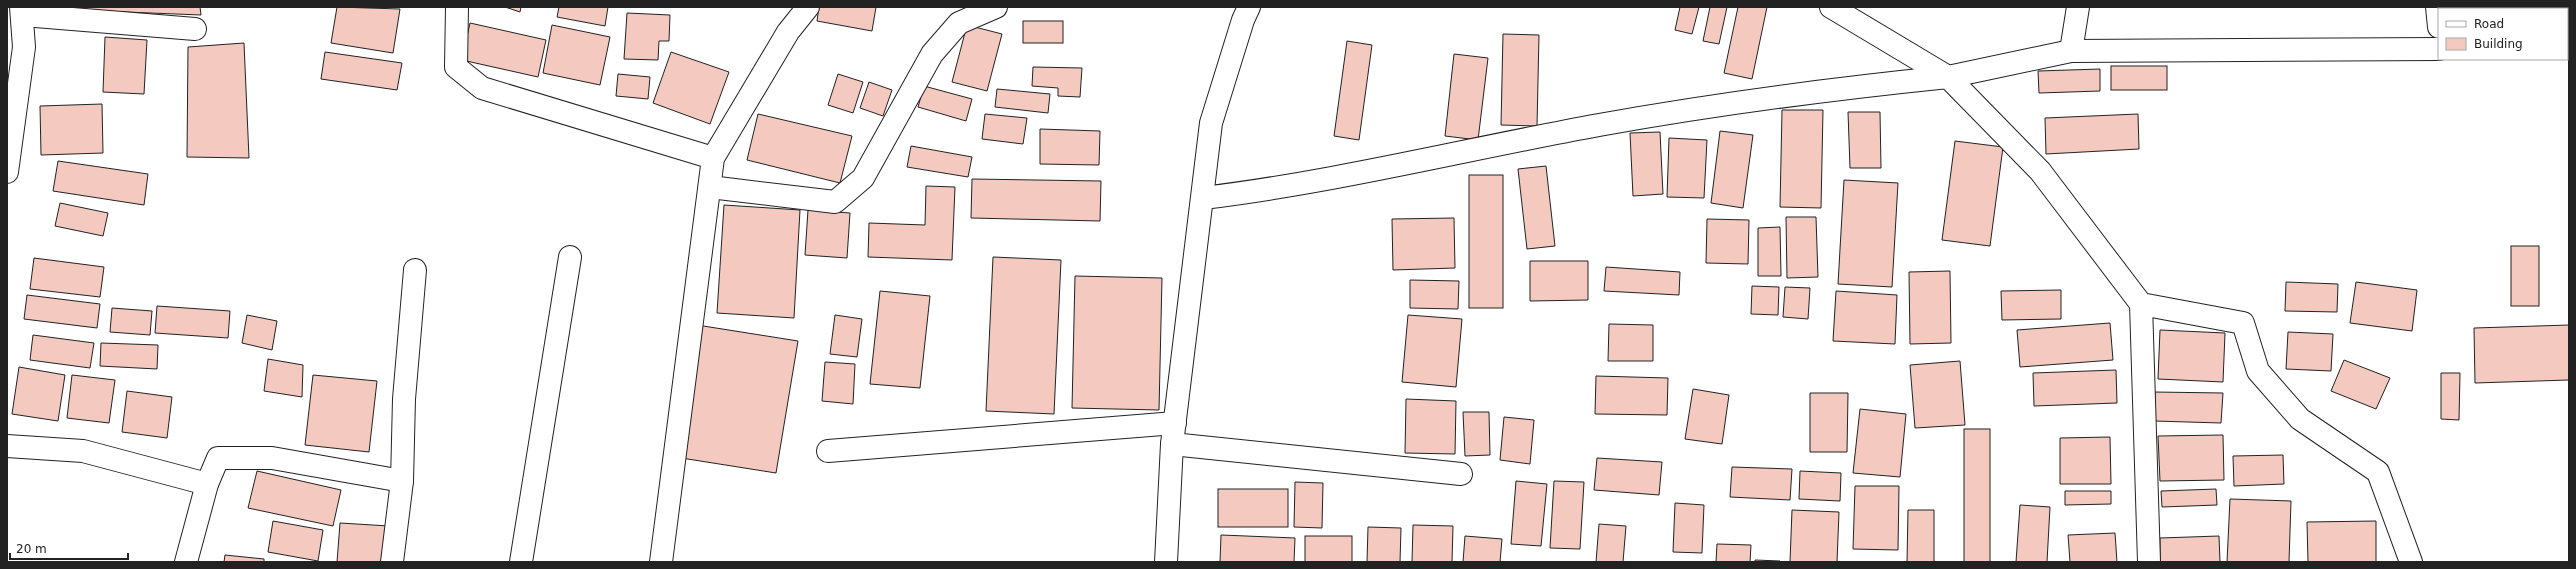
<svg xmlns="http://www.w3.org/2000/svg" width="2576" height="569" viewBox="0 0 2576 569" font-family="'DejaVu Sans',sans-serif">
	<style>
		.building { fill: #f3c9c0; stroke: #222 }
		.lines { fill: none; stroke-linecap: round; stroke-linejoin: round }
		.street-casing { stroke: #222; stroke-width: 24 }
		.street { stroke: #fff; stroke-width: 22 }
	</style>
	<rect width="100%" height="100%" fill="#fff"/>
	<g class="building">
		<path d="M 75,7 L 200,7 L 201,15 L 75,10 Z"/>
		<path d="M 337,7 L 400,9 L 393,53 L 331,43 Z"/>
		<path d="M 505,7 L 521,7 L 520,12 Z"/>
		<path d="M 559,7 L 608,7 L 605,26 L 557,17 Z"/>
		<path d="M 819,7 L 876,7 L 872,31 L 817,21 Z"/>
		<path d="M 1680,7 L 1699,7 L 1692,34 L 1675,30 Z"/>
		<path d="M 1710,7 L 1727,7 L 1719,44 L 1703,41 Z"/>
		<path d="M 1738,7 L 1767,7 L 1752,79 L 1724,73 Z"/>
		<path d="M 627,13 L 670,15 L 669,41 L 659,41 L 658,60 L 624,59 Z"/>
		<rect x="1023" y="21" width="40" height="22"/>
		<path d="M 470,23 L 546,40 L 538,77 L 462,60 Z"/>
		<path d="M 552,25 L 610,37 L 600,85 L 543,73 Z"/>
		<path d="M 967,25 L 1002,34 L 987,91 L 952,82 Z"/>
		<path d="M 1503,34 L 1539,35 L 1537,126 L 1501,125 Z"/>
		<path d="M 105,37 L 147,40 L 144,94 L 103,92 Z"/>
		<path d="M 1347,41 L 1372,45 L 1359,140 L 1334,136 Z"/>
		<path d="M 244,43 L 249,158 L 187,157 L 188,47 Z"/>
		<path d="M 325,52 L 402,63 L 397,90 L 321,79 Z"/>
		<path d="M 671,52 L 729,72 L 710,124 L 653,103 Z"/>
		<path d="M 1454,54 L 1488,58 L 1478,140 L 1445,136 Z"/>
		<rect x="2111" y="66" width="56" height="24"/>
		<path d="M 1033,67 L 1082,68 L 1080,97 L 1058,96 L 1058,88 L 1032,86 Z"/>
		<path d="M 2100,69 L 2100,91 L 2039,93 L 2038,71 Z"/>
		<path d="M 618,74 L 650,77 L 648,99 L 616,96 Z"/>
		<path d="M 838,74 L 863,82 L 853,113 L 828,105 Z"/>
		<path d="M 869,82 L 892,90 L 883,116 L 860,108 Z"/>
		<path d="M 924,86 L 972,99 L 966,121 L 918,107 Z"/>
		<path d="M 997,89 L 1050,94 L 1048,113 L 995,107 Z"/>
		<path d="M 102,104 L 103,153 L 41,155 L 40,106 Z"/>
		<path d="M 1782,110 L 1823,110 L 1821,208 L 1780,207 Z"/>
		<path d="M 1848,112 L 1880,112 L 1881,168 L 1850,168 Z"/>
		<path d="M 758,114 L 852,136 L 840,183 L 747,160 Z"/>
		<path d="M 985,114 L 1027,118 L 1023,144 L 982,139 Z"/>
		<path d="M 2138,114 L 2139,149 L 2046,154 L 2045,118 Z"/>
		<path d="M 1040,129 L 1100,131 L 1099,165 L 1040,164 Z"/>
		<path d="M 1720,131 L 1753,135 L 1743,208 L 1711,203 Z"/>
		<path d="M 1660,132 L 1663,194 L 1633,196 L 1630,133 Z"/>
		<path d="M 1669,138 L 1707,140 L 1704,198 L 1667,197 Z"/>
		<path d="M 1955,141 L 2003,147 L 1990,246 L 1942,240 Z"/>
		<path d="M 911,146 L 972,157 L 968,177 L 907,167 Z"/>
		<path d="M 58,161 L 148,174 L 144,205 L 53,191 Z"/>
		<path d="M 1546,166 L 1555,246 L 1527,249 L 1518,169 Z"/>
		<rect x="1469" y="175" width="34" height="133"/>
		<path d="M 972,179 L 1101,181 L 1100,221 L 971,218 Z"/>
		<path d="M 1844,180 L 1898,183 L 1892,287 L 1838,284 Z"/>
		<path d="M 926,186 L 955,187 L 952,260 L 868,257 L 869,223 L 925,225 Z"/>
		<path d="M 60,203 L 108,213 L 103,236 L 55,226 Z"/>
		<path d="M 724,205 L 800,210 L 794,318 L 717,313 Z"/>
		<path d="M 808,210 L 850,213 L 847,258 L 805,255 Z"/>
		<path d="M 1786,217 L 1816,217 L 1818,277 L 1787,278 Z"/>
		<path d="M 1454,218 L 1455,268 L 1393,270 L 1392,219 Z"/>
		<path d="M 1707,219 L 1749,220 L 1748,264 L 1706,263 Z"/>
		<path d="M 1780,227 L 1781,276 L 1758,276 L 1758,228 Z"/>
		<rect x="2511" y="246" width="28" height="60"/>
		<path d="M 993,257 L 1061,260 L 1054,414 L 986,411 Z"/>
		<path d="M 34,258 L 104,267 L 100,297 L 30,289 Z"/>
		<path d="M 1530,261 L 1588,261 L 1588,300 L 1530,301 Z"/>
		<path d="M 1606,267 L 1680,272 L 1679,295 L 1604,291 Z"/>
		<path d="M 1950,271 L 1951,343 L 1910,344 L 1909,272 Z"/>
		<path d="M 1075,276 L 1162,278 L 1159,410 L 1072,408 Z"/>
		<path d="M 1410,280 L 1459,281 L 1458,309 L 1410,308 Z"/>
		<path d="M 2286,282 L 2338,284 L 2337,312 L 2285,311 Z"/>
		<path d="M 2356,282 L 2417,290 L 2412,331 L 2350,323 Z"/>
		<path d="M 1752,286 L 1779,287 L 1778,315 L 1751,314 Z"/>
		<path d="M 1785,287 L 1810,288 L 1808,319 L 1783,317 Z"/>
		<path d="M 2061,290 L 2061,319 L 2002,320 L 2001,291 Z"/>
		<path d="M 880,291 L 930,296 L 920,388 L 870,384 Z"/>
		<path d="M 1836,291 L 1897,295 L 1895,344 L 1833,341 Z"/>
		<path d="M 27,295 L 100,304 L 97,328 L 24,319 Z"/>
		<path d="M 157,306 L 230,311 L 228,338 L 155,333 Z"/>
		<path d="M 112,308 L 152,311 L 150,335 L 110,332 Z"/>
		<path d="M 247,315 L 277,321 L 272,350 L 242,343 Z"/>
		<path d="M 835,315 L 862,319 L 857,357 L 830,354 Z"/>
		<path d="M 1408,315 L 1462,319 L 1456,387 L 1402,382 Z"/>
		<path d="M 2110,323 L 2113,360 L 2020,367 L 2017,330 Z"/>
		<path d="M 1609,324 L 1653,325 L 1653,361 L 1608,361 Z"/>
		<path d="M 697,325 L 798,341 L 776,473 L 675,457 Z"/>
		<path d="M 2569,325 L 2569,380 L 2475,383 L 2474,328 Z"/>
		<path d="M 2160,330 L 2225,333 L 2223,382 L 2158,379 Z"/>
		<path d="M 2288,332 L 2333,334 L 2331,371 L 2286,369 Z"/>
		<path d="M 33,335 L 94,343 L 90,368 L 30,360 Z"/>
		<path d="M 101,343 L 158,345 L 157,369 L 100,366 Z"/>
		<path d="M 268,359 L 303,365 L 302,397 L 264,391 Z"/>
		<path d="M 2344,360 L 2390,378 L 2376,409 L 2331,391 Z"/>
		<path d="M 1960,361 L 1965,425 L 1915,428 L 1910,365 Z"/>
		<path d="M 825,362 L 855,364 L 853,404 L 822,401 Z"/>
		<path d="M 19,367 L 65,375 L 58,421 L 12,414 Z"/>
		<path d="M 2116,370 L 2117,403 L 2034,406 L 2033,373 Z"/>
		<path d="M 2441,373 L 2460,373 L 2459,420 L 2441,419 Z"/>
		<path d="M 72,375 L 115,380 L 109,423 L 67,418 Z"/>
		<path d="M 313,375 L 377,381 L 369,452 L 305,445 Z"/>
		<path d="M 1596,376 L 1668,378 L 1667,415 L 1595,414 Z"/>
		<path d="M 1693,389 L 1729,395 L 1722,444 L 1685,439 Z"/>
		<path d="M 127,391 L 172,397 L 167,438 L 122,432 Z"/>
		<path d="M 2155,392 L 2223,393 L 2221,423 L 2154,421 Z"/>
		<path d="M 1810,393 L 1848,393 L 1847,452 L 1810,452 Z"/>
		<path d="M 1406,399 L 1456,401 L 1455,454 L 1405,453 Z"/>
		<path d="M 1860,409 L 1906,414 L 1900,477 L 1853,473 Z"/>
		<path d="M 1463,412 L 1489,412 L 1490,455 L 1465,456 Z"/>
		<path d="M 1504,417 L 1534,420 L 1530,464 L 1500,460 Z"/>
		<rect x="1964" y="429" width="26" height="133"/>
		<path d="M 2223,435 L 2224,480 L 2160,481 L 2158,436 Z"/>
		<path d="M 2110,437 L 2111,484 L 2060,484 L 2060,438 Z"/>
		<path d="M 2283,455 L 2284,484 L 2234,486 L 2233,456 Z"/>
		<path d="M 1597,458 L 1662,462 L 1659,495 L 1594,490 Z"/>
		<path d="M 1732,467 L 1792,469 L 1790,500 L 1730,497 Z"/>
		<path d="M 257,471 L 341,490 L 333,526 L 248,508 Z"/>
		<path d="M 1800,471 L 1841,473 L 1840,501 L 1799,499 Z"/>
		<path d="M 1516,481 L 1547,484 L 1541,546 L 1511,544 Z"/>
		<path d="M 1554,481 L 1584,482 L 1580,549 L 1550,548 Z"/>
		<path d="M 1295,482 L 1323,483 L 1322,528 L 1294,527 Z"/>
		<path d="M 1855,486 L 1899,486 L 1898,550 L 1853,549 Z"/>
		<rect x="1218" y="489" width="70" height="38"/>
		<path d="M 2216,489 L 2217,505 L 2162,507 L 2161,491 Z"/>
		<path d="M 2065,491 L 2111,491 L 2111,504 L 2065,505 Z"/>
		<path d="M 2230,499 L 2291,501 L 2289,562 L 2227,562 Z"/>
		<path d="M 1675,503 L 1704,505 L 1702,553 L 1673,552 Z"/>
		<path d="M 2020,505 L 2050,507 L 2047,562 L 2016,562 Z"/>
		<path d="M 1792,510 L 1839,512 L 1837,562 L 1790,562 Z"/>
		<path d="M 1908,510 L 1934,510 L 1934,562 L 1907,562 Z"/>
		<path d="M 273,521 L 323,530 L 318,561 L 268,552 Z"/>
		<path d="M 2376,521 L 2376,562 L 2308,562 L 2307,522 Z"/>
		<path d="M 340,523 L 389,526 L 386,562 L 337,562 Z"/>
		<path d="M 1599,524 L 1626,526 L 1623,562 L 1596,562 Z"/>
		<path d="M 1413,525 L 1453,526 L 1452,562 L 1412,562 Z"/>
		<path d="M 1368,527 L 1401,528 L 1400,562 L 1367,562 Z"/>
		<path d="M 2115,533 L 2117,562 L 2070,562 L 2068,535 Z"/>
		<path d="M 1221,535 L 1295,538 L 1294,562 L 1220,562 Z"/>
		<rect x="1305" y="536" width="47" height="26"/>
		<path d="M 1465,536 L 1502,539 L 1500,562 L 1463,562 Z"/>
		<path d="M 2219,536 L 2220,562 L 2160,562 L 2160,538 Z"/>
		<path d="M 1717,544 L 1751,545 L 1750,562 L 1716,562 Z"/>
		<path d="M 225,555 L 264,559 L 264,562 L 224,562 Z"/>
		<path d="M 1755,560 L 1780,561 L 1780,562 L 1755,562 Z"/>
	</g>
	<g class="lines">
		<defs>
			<g id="street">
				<path d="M 457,7 L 456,67 L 482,88 L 713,158"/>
				<path d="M 1831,7 L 1948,77 L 2071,51 L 2439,49"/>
				<path d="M 2437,7 L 2439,27"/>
				<path d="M 23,15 L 195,29"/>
				<path d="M 2567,37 L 2569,37"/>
				<path d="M 2071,51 L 2078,7"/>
				<path d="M 7,172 L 24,47 L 21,7"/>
				<path d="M 710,187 L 835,202 L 863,178 L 932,54 L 959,23 L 996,7"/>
				<path d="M 1203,198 C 1336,182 1467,149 1599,125 C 1715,104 1831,89 1948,77 L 2040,171 L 2141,304 L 2243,323 L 2258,371 L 2300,419 L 2378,472 L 2411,562"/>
				<path d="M 2141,304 L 2149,562"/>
				<path d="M 1172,444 L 1461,474"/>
				<path d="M 7,446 L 83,451 L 207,484"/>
				<path d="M 828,451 L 1175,423"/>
				<path d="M 186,562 L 207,484 L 218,458 L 272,458 L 402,481"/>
				<path d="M 392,562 L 402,481 L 404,399 L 415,270"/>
				<path d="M 521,562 L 570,257"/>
				<path d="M 661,562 L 713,158 L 788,32 L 808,7"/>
				<path d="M 1166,562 L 1172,444 L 1211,123 L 1243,20 L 1249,7"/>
			</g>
		</defs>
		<use href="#street" class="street-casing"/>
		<use href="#street" class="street"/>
	</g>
	<rect width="2576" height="569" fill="none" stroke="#222222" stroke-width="16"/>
	<rect x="2438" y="8" width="130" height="52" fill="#ffffff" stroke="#a7a7a7"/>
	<rect x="2446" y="21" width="20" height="6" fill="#ffffff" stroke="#a7a7a7"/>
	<text x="2474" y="28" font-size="12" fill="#222222">Road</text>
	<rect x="2446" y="38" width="20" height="12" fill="#f3c9c0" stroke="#a7a7a7"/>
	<text x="2474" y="48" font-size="12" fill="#222222">Building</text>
	<path d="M10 553v6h118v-6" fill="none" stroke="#222222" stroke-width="2"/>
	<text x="16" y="553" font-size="12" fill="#222222" stroke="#ffffff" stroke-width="3" paint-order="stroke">20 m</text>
</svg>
